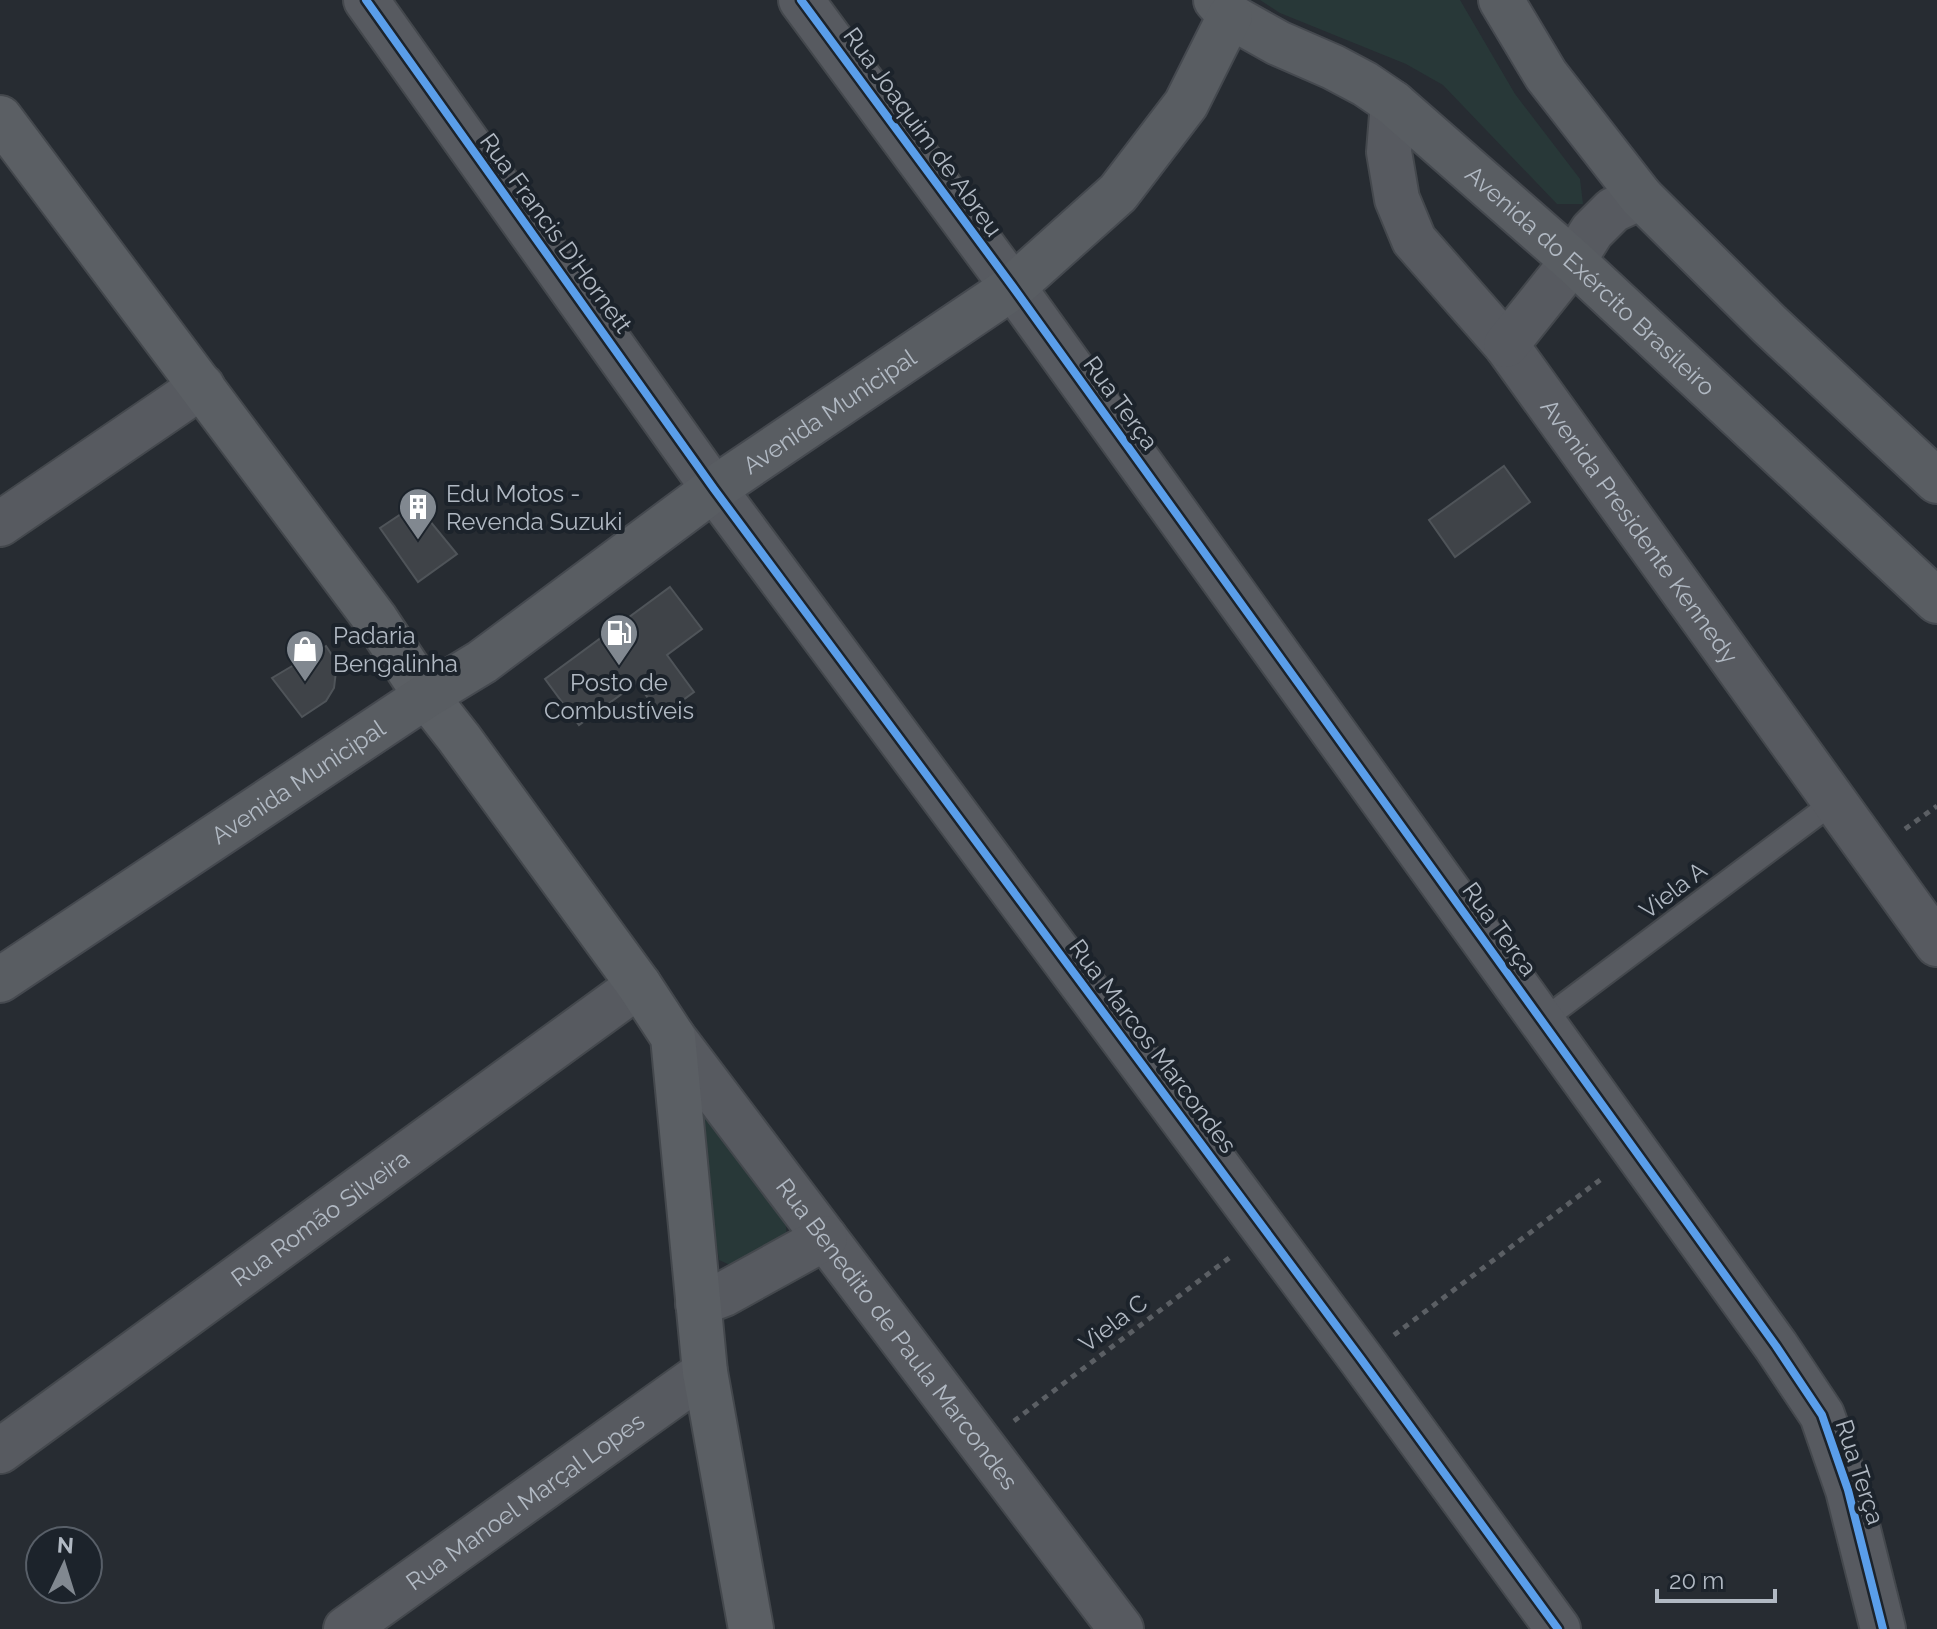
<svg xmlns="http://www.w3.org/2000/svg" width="1937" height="1629" viewBox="0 0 1937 1629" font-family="Raleway,sans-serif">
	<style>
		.green { fill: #283838 }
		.building { fill: #3f4348; stroke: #4f5459; stroke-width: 2 }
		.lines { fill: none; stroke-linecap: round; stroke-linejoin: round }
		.lane-casing { stroke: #44484d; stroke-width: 26 }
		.street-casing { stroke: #44484d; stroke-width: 48 }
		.secondary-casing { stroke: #44484d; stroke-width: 48 }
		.primary-casing { stroke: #45494f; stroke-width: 48 }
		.path { stroke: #5b5f64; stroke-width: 5; stroke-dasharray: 6 6; stroke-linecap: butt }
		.lane { stroke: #575a60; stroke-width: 22 }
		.street { stroke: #575a60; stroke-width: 44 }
		.secondary { stroke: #5b5f64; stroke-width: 44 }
		.primary { stroke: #595d62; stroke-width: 44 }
		.cycleway-casing { stroke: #1c232b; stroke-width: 13 }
		.cycleway { stroke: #5a9eea; stroke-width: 8 }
		.labels { text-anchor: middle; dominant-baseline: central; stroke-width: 8; stroke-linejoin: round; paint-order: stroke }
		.street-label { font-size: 24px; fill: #b1b9c3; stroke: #1c232b }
		.poi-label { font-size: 24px; fill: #b1b9c3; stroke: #1c232b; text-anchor: start }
	</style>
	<rect width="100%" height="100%" fill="#272c32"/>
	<g class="green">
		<path d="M 1260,0 L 1460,0 L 1515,94 L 1580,179 L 1583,204 L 1557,204 L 1443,85 L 1406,64 L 1280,13 Z"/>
		<path d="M 700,1104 L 714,1115 L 786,1224 L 787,1244 L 741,1270 L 719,1260 L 697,1118 Z"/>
	</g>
	<g class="building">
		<path d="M 1504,466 L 1530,502 L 1455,557 L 1429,520 Z"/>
		<path d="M 416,504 L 457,554 L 418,582 L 380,528 Z"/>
		<path d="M 670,587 L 702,629 L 667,655 L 694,692 L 661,716 L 637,683 L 579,725 L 545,679 Z"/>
		<path d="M 326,646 L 337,663 L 334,688 L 326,701 L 302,717 L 272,678 Z"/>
	</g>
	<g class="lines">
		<defs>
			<path id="lane" d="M 1542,1021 L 1835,801"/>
			<g id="street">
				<path d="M 366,0 L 714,489 L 1361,1359 L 1558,1629"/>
				<path d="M 801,0 L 1013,287 L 1776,1346 L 1822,1415 L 1848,1490 L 1883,1629"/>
				<path id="s1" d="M 1393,103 L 1389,152 L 1397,199 L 1414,240 L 1506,345 L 1937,944"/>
				<path d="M 1506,345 L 1573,261 L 1592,231 L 1613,210 L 1641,197"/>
				<path d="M 0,524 L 202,386"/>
				<path id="s2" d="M 673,1037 L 1121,1629"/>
				<path d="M 698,1304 L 724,1294 L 825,1238"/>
				<path id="s3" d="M 0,1451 L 639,985"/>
				<path id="s4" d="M 346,1629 L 705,1372"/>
			</g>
			<path id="secondary" d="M 0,118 L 376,620 L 426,696 L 459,738 L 639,985 L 673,1037 L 705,1372 L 751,1629"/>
			<g id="primary">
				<path id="s5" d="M 1216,0 L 1230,16 L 1278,43 L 1333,67 L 1365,84 L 1393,103 L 1573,261 L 1937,601"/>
				<path d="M 1501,0 L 1546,75 L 1641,197 L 1770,325 L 1937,481"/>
				<path id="s6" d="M 0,980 L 426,696 L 482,662 L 714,489 L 1013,287 L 1118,193 L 1186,104 L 1230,16"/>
			</g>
		</defs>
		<use href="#lane" class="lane-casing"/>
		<use href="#street" class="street-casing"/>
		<use href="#secondary" class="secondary-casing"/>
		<use href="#primary" class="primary-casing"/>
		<g class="path">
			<path d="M 1905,829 L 1937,806"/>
			<path d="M 1394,1335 L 1604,1177"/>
			<path d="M 1014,1421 L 1233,1255"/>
		</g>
		<use href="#lane" class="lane"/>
		<use href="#street" class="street"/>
		<use href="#secondary" class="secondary"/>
		<use href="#primary" class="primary"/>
		<defs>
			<g id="cycleway">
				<path d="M 366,0 L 714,489 L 1361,1359 L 1558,1629"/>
				<path d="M 801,0 L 1013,287 L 1776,1346 L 1822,1415 L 1848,1490 L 1883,1629"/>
			</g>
		</defs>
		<use href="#cycleway" class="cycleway-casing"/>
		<use href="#cycleway" class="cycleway"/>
	</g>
	<defs>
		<symbol id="building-pin" viewBox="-11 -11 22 30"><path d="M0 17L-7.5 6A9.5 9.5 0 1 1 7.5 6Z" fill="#818890" stroke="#1c232b"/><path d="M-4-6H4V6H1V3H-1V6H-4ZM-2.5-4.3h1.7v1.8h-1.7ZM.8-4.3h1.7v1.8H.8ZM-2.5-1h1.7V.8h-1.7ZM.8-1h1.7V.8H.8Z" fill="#fff"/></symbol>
		<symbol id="fuel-pin" viewBox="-11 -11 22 30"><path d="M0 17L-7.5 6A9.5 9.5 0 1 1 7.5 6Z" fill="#818890" stroke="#1c232b"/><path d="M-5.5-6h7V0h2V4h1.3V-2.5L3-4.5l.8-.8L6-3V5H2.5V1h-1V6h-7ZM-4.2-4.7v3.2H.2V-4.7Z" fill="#fff"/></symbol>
		<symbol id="shop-pin" viewBox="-11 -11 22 30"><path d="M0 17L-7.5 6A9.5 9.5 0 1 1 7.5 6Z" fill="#818890" stroke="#1c232b"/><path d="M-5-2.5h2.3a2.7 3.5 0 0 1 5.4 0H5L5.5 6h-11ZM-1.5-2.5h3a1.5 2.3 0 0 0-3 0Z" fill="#fff"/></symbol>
	</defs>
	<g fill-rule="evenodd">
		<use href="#building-pin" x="396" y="485" width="44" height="60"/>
		<use href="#fuel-pin" x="597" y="611" width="44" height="60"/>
		<use href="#shop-pin" x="283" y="627" width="44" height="60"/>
	</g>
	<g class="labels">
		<g class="street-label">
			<text transform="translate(923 132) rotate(54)">Rua Joaquim de Abreu</text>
			<text transform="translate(556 233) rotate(54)">Rua Francis D'Hornett</text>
			<text stroke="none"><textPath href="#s5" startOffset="472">Avenida do Exército Brasileiro</textPath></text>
			<text transform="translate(1121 403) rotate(54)">Rua Terça</text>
			<text stroke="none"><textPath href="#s6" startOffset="1006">Avenida Municipal</textPath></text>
			<text stroke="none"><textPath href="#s1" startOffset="510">Avenida Presidente Kennedy</textPath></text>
			<text stroke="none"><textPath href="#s6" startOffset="358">Avenida Municipal</textPath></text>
			<text transform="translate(1673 890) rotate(-37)">Viela A</text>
			<text transform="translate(1500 929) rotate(54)">Rua Terça</text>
			<text transform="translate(1153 1046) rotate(53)">Rua Marcos Marcondes</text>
			<text stroke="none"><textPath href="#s3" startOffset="396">Rua Romão Silveira</textPath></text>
			<text transform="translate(1113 1323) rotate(-37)">Viela C</text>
			<text stroke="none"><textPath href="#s2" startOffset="372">Rua Benedito de Paula Marcondes</textPath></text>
			<text transform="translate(1860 1472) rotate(72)">Rua Terça</text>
			<text stroke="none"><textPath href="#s4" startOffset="220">Rua Manoel Marçal Lopes</textPath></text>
		</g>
		<g class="poi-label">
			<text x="446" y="493">Edu Motos -<tspan x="446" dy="28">Revenda Suzuki</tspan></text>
			<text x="333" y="635">Padaria<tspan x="333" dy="28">Bengalinha</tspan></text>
			<text x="619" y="682" text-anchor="middle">Posto de<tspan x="619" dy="28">Combustíveis</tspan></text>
		</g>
	</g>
	<g transform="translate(64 1565) rotate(4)"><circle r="38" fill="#1c232b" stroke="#585f68" stroke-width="2"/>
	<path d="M0-6L14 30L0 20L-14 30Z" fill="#818890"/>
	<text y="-12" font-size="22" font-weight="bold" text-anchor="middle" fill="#b1b9c3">N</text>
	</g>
	<path d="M1657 1589v12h118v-12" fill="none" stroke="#b1b9c3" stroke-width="4"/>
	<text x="1669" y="1589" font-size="24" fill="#b1b9c3" stroke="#1c232b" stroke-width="6" paint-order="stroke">20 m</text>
</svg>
